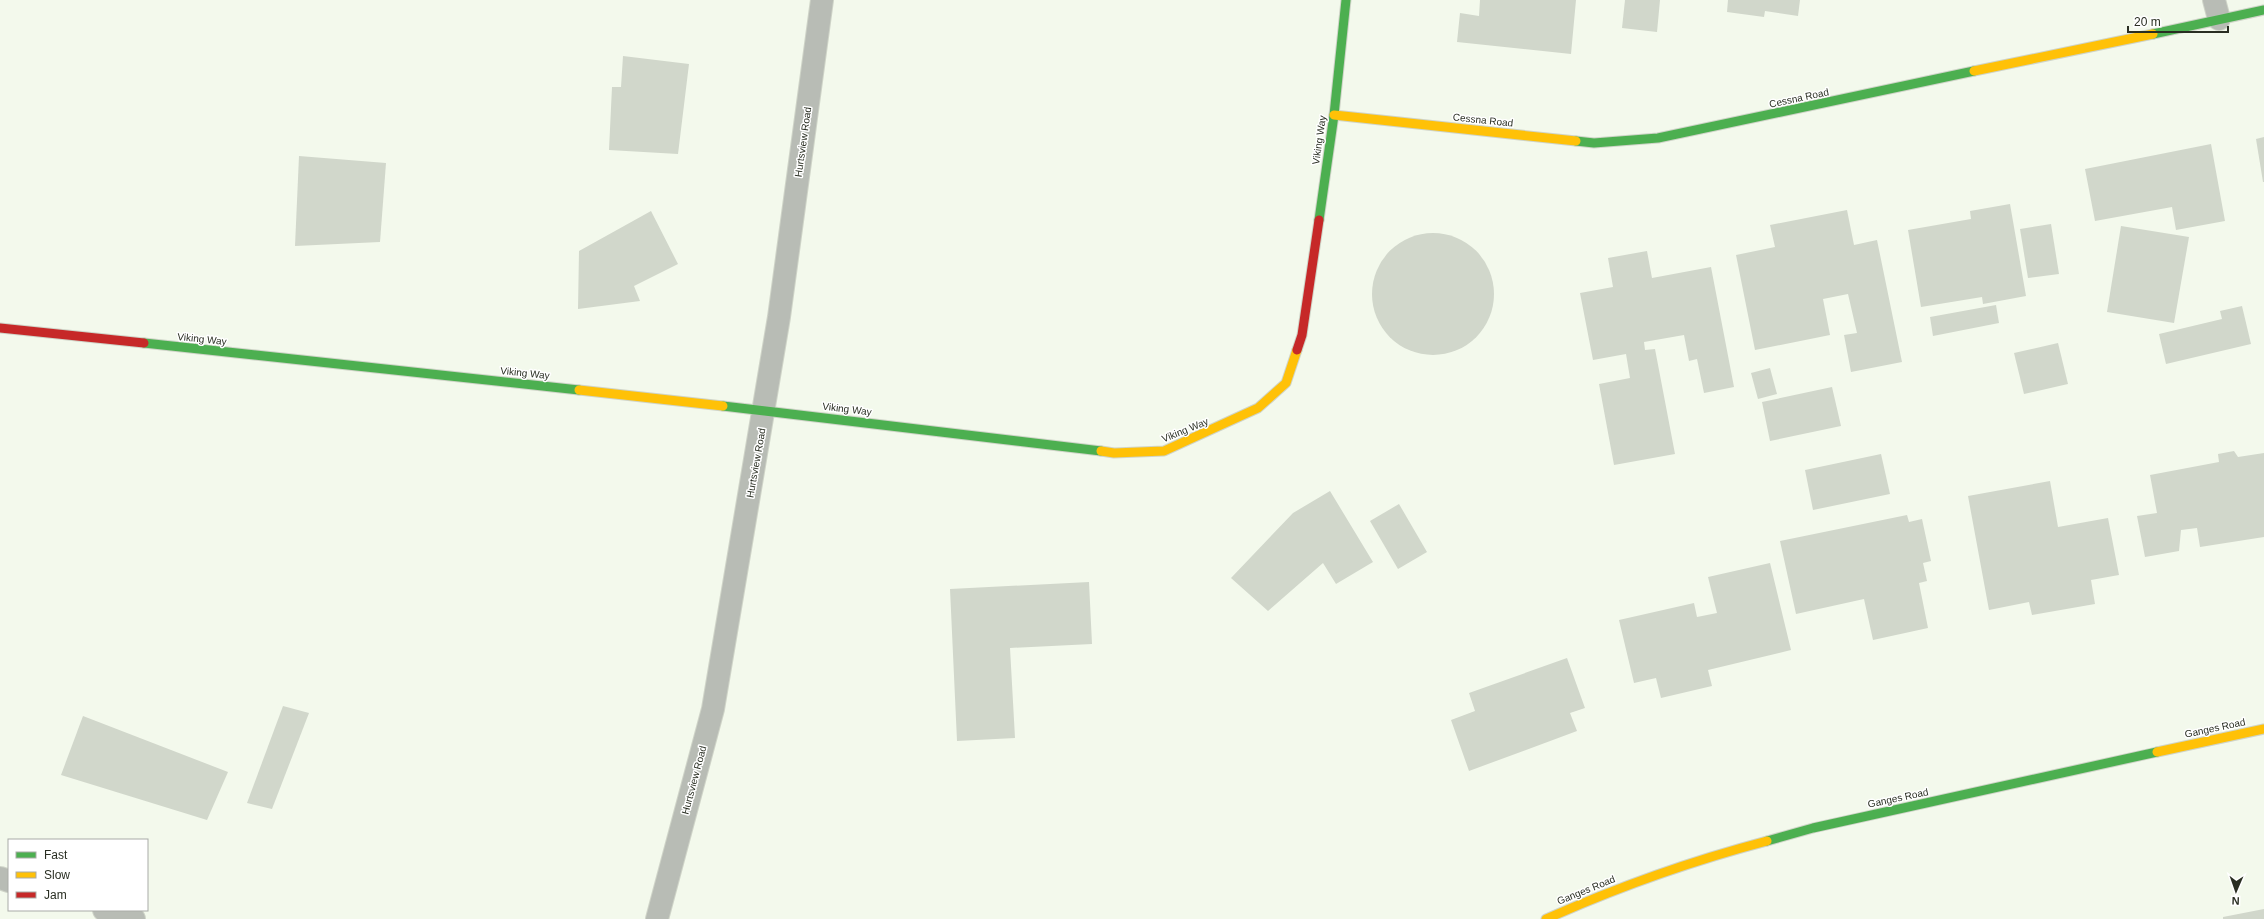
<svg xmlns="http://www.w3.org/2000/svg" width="2264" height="919" viewBox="0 0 2264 919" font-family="Arial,sans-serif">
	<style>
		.building { fill: #d1d7cb }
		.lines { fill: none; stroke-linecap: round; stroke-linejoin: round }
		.street-casing { stroke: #cfd4c8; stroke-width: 24 }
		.fast-casing { stroke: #cfd4c8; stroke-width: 11 }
		.slow-casing { stroke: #cfd4c8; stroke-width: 11 }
		.jam-casing { stroke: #cfd4c8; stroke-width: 11 }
		.street { stroke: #b8bcb5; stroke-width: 22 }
		.fast { stroke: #4caf50; stroke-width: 9 }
		.slow { stroke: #ffc107; stroke-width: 9 }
		.jam { stroke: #c62828; stroke-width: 9 }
		.labels { text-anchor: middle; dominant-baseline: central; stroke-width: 3; stroke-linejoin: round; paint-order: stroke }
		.street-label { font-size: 10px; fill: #292e22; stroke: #fff }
	</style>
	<rect width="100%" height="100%" fill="#f3f9ec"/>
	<g class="building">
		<path d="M 1480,0 L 1576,0 L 1571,54 L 1457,42 L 1460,13 L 1479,16 Z"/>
		<path d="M 1625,0 L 1660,0 L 1657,32 L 1622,28 Z"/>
		<path d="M 1728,0 L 1800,0 L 1798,16 L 1765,11 L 1764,17 L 1727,12 Z"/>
		<path d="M 623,56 L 689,64 L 678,154 L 609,150 L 612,87 L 621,87 Z"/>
		<path d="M 2264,137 L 2264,182 L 2263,182 L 2256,139 Z"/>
		<path d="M 2211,144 L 2225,221 L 2176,230 L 2172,207 L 2095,221 L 2085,169 Z"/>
		<path d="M 299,156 L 386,163 L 380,242 L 295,246 Z"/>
		<path d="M 2010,204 L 2026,296 L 1983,304 L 1982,297 L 1921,307 L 1908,230 L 1971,219 L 1970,211 Z"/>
		<path d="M 1847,210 L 1854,245 L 1877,240 L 1902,362 L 1851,372 L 1844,335 L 1857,333 L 1848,294 L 1823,299 L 1830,335 L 1755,350 L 1736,255 L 1775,247 L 1770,225 Z"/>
		<path d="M 651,211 L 678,264 L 634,286 L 640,301 L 578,309 L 579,251 Z"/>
		<path d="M 2051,224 L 2059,274 L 2028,278 L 2020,229 Z"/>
		<path d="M 2121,226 L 2189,237 L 2174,323 L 2107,312 Z"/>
		<circle cx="1433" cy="294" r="61"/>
		<path d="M 1647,251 L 1652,278 L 1711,267 L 1734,387 L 1704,393 L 1697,359 L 1689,361 L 1684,335 L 1644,342 L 1645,350 L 1655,349 L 1675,454 L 1614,465 L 1599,384 L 1630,378 L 1626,354 L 1593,360 L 1580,293 L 1613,287 L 1608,258 Z"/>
		<path d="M 1996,305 L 1999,323 L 1933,336 L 1930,317 Z"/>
		<path d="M 2242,306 L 2251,344 L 2166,364 L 2159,334 L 2222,319 L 2220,311 Z"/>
		<path d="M 2058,343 L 2068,384 L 2024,394 L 2014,353 Z"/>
		<path d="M 1770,368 L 1777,394 L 1758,399 L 1751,373 Z"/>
		<path d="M 1832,387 L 1841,426 L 1770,441 L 1762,402 Z"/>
		<path d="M 2234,451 L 2238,457 L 2264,453 L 2264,537 L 2200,547 L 2197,528 L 2181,530 L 2179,551 L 2145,557 L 2137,516 L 2157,513 L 2150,475 L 2219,462 L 2218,454 Z"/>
		<path d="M 1881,454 L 1890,494 L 1813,510 L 1805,470 Z"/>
		<path d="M 2050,481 L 2058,527 L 2108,518 L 2119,575 L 2091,580 L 2095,604 L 2032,615 L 2029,602 L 1989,610 L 1968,496 Z"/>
		<path d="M 1330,491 L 1373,562 L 1336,584 L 1323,563 L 1268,611 L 1231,578 L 1293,513 Z"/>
		<path d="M 1399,504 L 1427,552 L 1398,569 L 1370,521 Z"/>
		<path d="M 1907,515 L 1909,522 L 1922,519 L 1931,561 L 1923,563 L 1927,581 L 1919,583 L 1928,628 L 1873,640 L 1864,599 L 1796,614 L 1780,541 Z"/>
		<path d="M 1770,563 L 1791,650 L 1708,670 L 1712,686 L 1661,698 L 1656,678 L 1634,683 L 1619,620 L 1694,603 L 1697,617 L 1717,613 L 1708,577 Z"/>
		<path d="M 1089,582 L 1092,644 L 1010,648 L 1015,738 L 957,741 L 950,589 Z"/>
		<path d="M 1567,658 L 1585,708 L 1570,713 L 1577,731 L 1469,771 L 1451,720 L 1475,711 L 1469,693 Z"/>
		<path d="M 283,706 L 309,713 L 272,809 L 247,803 Z"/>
		<path d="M 83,716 L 228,772 L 207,820 L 61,775 Z"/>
		<path d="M 2264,909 L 2264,919 L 2223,919 L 2223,917 Z"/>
	</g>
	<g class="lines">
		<defs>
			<g id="street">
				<path d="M 2214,0 L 2219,19"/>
				<path d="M 0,878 L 9,881"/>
				<path d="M 104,910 L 134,919"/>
				<path d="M 657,919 L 713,709 L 779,317 L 822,0"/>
			</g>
			<g id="fast">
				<path d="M 2153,34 L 2264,10"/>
				<path d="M 1576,141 L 1594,143 L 1658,138 L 1974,71"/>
				<path d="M 1319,220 L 1334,115 L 1346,0"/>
				<path d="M 144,343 L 579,390"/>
				<path d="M 723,406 L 1101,451"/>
				<path d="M 1767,841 L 1813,828 L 2157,752"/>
			</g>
			<g id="slow">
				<path d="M 1974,71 L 2153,34"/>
				<path d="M 1334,115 L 1576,141"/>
				<path d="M 579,390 L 723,406"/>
				<path d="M 1101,451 L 1114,453 L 1164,451 L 1258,408 L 1286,383 L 1297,350"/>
				<path d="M 2157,752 L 2264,729"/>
				<path d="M 1546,919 C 1618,887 1691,861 1767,841"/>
			</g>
			<g id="jam">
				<path d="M 0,328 L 144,343"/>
				<path d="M 1297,350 L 1302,335 L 1319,220"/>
			</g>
		</defs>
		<use href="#street" class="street-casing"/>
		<use href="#fast" class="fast-casing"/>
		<use href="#slow" class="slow-casing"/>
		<use href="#jam" class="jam-casing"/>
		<use href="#street" class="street"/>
		<use href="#fast" class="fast"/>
		<use href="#slow" class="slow"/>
		<use href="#jam" class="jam"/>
	</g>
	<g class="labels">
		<g class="street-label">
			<text transform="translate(1799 98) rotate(-12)">Cessna Road</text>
			<text transform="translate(1483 120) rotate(6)">Cessna Road</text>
			<text transform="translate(1319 140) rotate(-82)">Viking Way</text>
			<text transform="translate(803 142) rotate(-82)">Hurtsview Road</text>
			<text transform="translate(202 339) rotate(6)">Viking Way</text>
			<text transform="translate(525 373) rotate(6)">Viking Way</text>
			<text transform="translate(847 409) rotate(7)">Viking Way</text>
			<text transform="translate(1185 430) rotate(-22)">Viking Way</text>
			<text transform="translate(756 463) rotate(-80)">Hurtsview Road</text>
			<text transform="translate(2215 728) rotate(-12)">Ganges Road</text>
			<text transform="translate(694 780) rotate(-75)">Hurtsview Road</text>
			<text transform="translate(1898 798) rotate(-12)">Ganges Road</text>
			<text transform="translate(1586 890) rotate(-22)">Ganges Road</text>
		</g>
	</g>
	<rect x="8" y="839" width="140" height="72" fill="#ffffff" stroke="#a9aba7"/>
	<rect x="16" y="852" width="20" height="6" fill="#4caf50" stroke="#a9aba7"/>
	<text x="44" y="859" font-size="12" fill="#292e22">Fast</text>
	<rect x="16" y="872" width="20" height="6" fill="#ffc107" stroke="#a9aba7"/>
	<text x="44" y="879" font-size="12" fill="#292e22">Slow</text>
	<rect x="16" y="892" width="20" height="6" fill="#c62828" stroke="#a9aba7"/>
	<text x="44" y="899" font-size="12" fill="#292e22">Jam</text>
	<g transform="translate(2236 891) rotate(182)" stroke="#ffffff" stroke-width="3" paint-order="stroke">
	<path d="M0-3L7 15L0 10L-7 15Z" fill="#292e22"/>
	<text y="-6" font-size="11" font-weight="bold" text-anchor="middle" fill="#292e22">N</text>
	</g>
	<path d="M2128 26v6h100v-6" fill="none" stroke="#292e22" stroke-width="2"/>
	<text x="2134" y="26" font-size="12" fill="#292e22" stroke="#ffffff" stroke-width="3" paint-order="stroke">20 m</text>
</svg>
